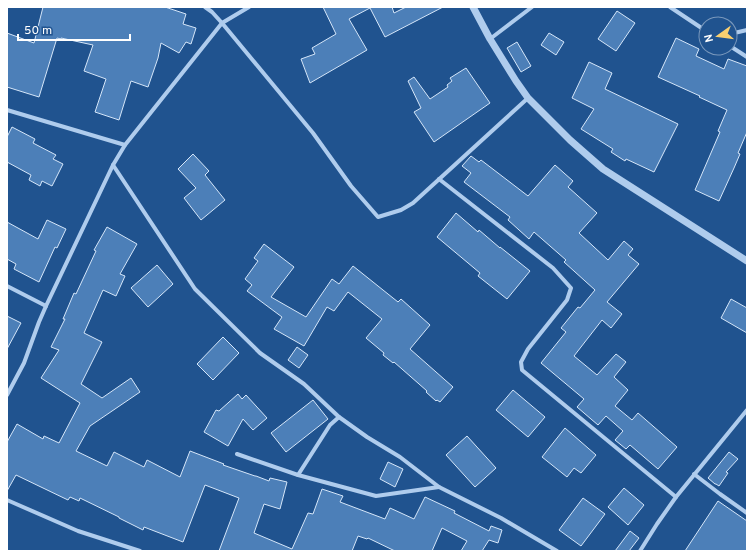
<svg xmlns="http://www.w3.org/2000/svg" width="754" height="558" viewBox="0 0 754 558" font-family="Overpass,sans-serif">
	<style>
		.building { fill: #4c7fb8; stroke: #d5e6f9 }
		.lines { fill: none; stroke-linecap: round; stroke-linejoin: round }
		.minor { stroke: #afcced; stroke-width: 4 }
		.tertiary { stroke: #afcced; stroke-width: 7 }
	</style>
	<rect width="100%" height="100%" fill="#20538f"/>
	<g class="building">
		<path d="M 43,7 L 165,7 L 186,14 L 183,24 L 196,28 L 191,44 L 186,42 L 179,53 L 161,43 L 158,58 L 148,87 L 131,81 L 119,120 L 95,112 L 106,79 L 84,71 L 93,45 L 61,38 L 61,39 L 57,38 L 39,97 L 7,87 L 7,33 L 34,43 Z"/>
		<path d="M 323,7 L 392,7 L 394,13 L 406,7 L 443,7 L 385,37 L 370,8 L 349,19 L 367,50 L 310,83 L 301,59 L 315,54 L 312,48 L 336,34 Z"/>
		<path d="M 617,11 L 635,23 L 616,51 L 598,39 Z"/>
		<path d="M 549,33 L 564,42 L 556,55 L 541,45 Z"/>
		<path d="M 676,38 L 699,49 L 696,56 L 724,69 L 728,59 L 747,66 L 747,132 L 738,153 L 740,154 L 734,168 L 719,201 L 695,190 L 720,132 L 718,131 L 727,110 L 699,97 L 700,96 L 658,77 Z"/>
		<path d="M 517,42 L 531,66 L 521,72 L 507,48 Z"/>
		<path d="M 589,62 L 612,73 L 605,89 L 678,124 L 654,172 L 626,159 L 625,161 L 611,152 L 613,149 L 581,129 L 594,109 L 572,98 Z"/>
		<path d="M 466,68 L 490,103 L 434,142 L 414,112 L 421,108 L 408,81 L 414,77 L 430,99 L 448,87 L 447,85 L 452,81 L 450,78 Z"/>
		<path d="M 12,127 L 35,139 L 33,143 L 56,155 L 53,159 L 63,164 L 52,186 L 42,181 L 40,186 L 29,180 L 31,175 L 7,162 L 7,137 Z"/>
		<path d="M 193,154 L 209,171 L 205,175 L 225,200 L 201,220 L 184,198 L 196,188 L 178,169 Z"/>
		<path d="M 471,156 L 479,162 L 481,160 L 528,196 L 555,165 L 573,181 L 568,187 L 597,213 L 579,233 L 608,260 L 624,241 L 633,249 L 628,255 L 639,264 L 607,302 L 622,314 L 611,328 L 602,320 L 574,356 L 597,375 L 616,354 L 626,362 L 614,377 L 628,390 L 615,406 L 632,420 L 638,413 L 677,447 L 658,469 L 630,445 L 626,449 L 615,440 L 623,431 L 606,416 L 598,425 L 577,407 L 584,399 L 541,363 L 566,332 L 561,328 L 578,307 L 580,308 L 595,290 L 564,262 L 566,260 L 534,232 L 529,239 L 508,220 L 510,217 L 464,182 L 471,173 L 462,166 Z"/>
		<path d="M 456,213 L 478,232 L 479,230 L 500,248 L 500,247 L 530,271 L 507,299 L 478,276 L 480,273 L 437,237 Z"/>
		<path d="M 47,220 L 66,229 L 57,248 L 55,247 L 39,282 L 14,269 L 16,264 L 7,259 L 7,222 L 38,239 Z"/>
		<path d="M 107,227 L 137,244 L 120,274 L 125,276 L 116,296 L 103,290 L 84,333 L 102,342 L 81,384 L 102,398 L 131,378 L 140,392 L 90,426 L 76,451 L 107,466 L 114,452 L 144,467 L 147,460 L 180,477 L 190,451 L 224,464 L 223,465 L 255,476 L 256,476 L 269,481 L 270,478 L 287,482 L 280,509 L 264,504 L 254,533 L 292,549 L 308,513 L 313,514 L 322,489 L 343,496 L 340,502 L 385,519 L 390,508 L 414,519 L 425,497 L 455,511 L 454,513 L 489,531 L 491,526 L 502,530 L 498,543 L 489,540 L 482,551 L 461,551 L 467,541 L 442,528 L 432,551 L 395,551 L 368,538 L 367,539 L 358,536 L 352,551 L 219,551 L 239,498 L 205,485 L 183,542 L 144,527 L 143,530 L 119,518 L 119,517 L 80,498 L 79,501 L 70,497 L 68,500 L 16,475 L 7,491 L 7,442 L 17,424 L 43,439 L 44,436 L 59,443 L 80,403 L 41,378 L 59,350 L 51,347 L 65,319 L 63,319 L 74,293 L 76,294 L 96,251 L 94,250 Z"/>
		<path d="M 264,244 L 294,267 L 271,297 L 306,317 L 332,279 L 339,284 L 353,266 L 398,302 L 401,299 L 430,325 L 410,349 L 453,387 L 440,402 L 437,400 L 436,401 L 426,392 L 427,391 L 394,362 L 393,363 L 383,355 L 384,353 L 366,338 L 382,319 L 348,292 L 334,311 L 327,307 L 304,346 L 274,329 L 282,317 L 247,291 L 252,285 L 245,279 L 258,261 L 254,258 Z"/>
		<path d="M 157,265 L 173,284 L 148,307 L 131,288 Z"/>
		<path d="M 731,299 L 747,308 L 747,333 L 721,318 Z"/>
		<path d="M 7,316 L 21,323 L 7,349 Z"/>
		<path d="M 223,337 L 239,353 L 213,380 L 197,364 Z"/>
		<path d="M 297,347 L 308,355 L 299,368 L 288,360 Z"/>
		<path d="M 513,390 L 545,417 L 528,437 L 496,410 Z"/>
		<path d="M 238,394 L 242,399 L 246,395 L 267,418 L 253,430 L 243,419 L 228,446 L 204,432 L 216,410 L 219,411 Z"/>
		<path d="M 313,400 L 328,419 L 286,452 L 271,433 Z"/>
		<path d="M 565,428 L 596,455 L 581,473 L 574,468 L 567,477 L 542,457 Z"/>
		<path d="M 467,436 L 496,468 L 475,487 L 446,455 Z"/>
		<path d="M 729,452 L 738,459 L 726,472 L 728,473 L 719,486 L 716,484 L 715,484 L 708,478 Z"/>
		<path d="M 388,462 L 403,469 L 395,487 L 380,479 Z"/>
		<path d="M 624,488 L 644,505 L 628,525 L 608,507 Z"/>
		<path d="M 583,498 L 605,514 L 581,546 L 559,530 Z"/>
		<path d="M 718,501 L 747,521 L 747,551 L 685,551 Z"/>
		<path d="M 630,531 L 639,538 L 629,551 L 615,551 Z"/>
	</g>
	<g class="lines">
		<g class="minor">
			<path d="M 205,7 L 212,12 L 222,23 L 313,133 L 351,186 L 378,217 L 401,210 L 413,203 L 528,98"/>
			<path d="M 670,7 L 706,31"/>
			<path d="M 730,34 L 747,30"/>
			<path d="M 490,39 L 532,7"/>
			<path d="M 730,46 L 747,57"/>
			<path d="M 7,110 L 125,145"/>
			<path d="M 113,165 L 195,289 L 260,353 L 304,384 L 339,417 L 367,437 L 400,457 L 439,487 L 501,518 L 557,551"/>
			<path d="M 439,179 L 553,268 L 571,288 L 567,300 L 528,349 L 521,362 L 522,370 L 676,497"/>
			<path d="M 7,286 L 46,306"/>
			<path d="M 7,395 L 24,363 L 39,322 L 46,306 L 113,165 L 125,145 L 222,23 L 249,7"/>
			<path d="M 237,454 L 298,475 L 376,496 L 439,487"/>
			<path d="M 694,474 L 720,494 L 747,513"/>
			<path d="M 298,475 L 330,425 L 339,417"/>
			<path d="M 7,500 L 78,531 L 140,551"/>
			<path d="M 640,551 L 657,524 L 676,497 L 747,410"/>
		</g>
		<path class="tertiary" d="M 473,7 L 490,39 L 516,81 L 528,98 L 570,140 L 603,169 L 747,261"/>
	</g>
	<rect width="754" height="558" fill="none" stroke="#ffffff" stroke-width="16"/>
	<g transform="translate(718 36) rotate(256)"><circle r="19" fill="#20538f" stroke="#7998bc"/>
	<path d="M0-3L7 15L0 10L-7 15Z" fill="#fad070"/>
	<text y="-6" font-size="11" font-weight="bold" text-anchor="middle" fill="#ffffff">N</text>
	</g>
	<path d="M18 34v6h112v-6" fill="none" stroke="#ffffff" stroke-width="2"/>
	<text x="24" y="34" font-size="12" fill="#ffffff" stroke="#20538f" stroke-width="3" paint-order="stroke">50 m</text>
</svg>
